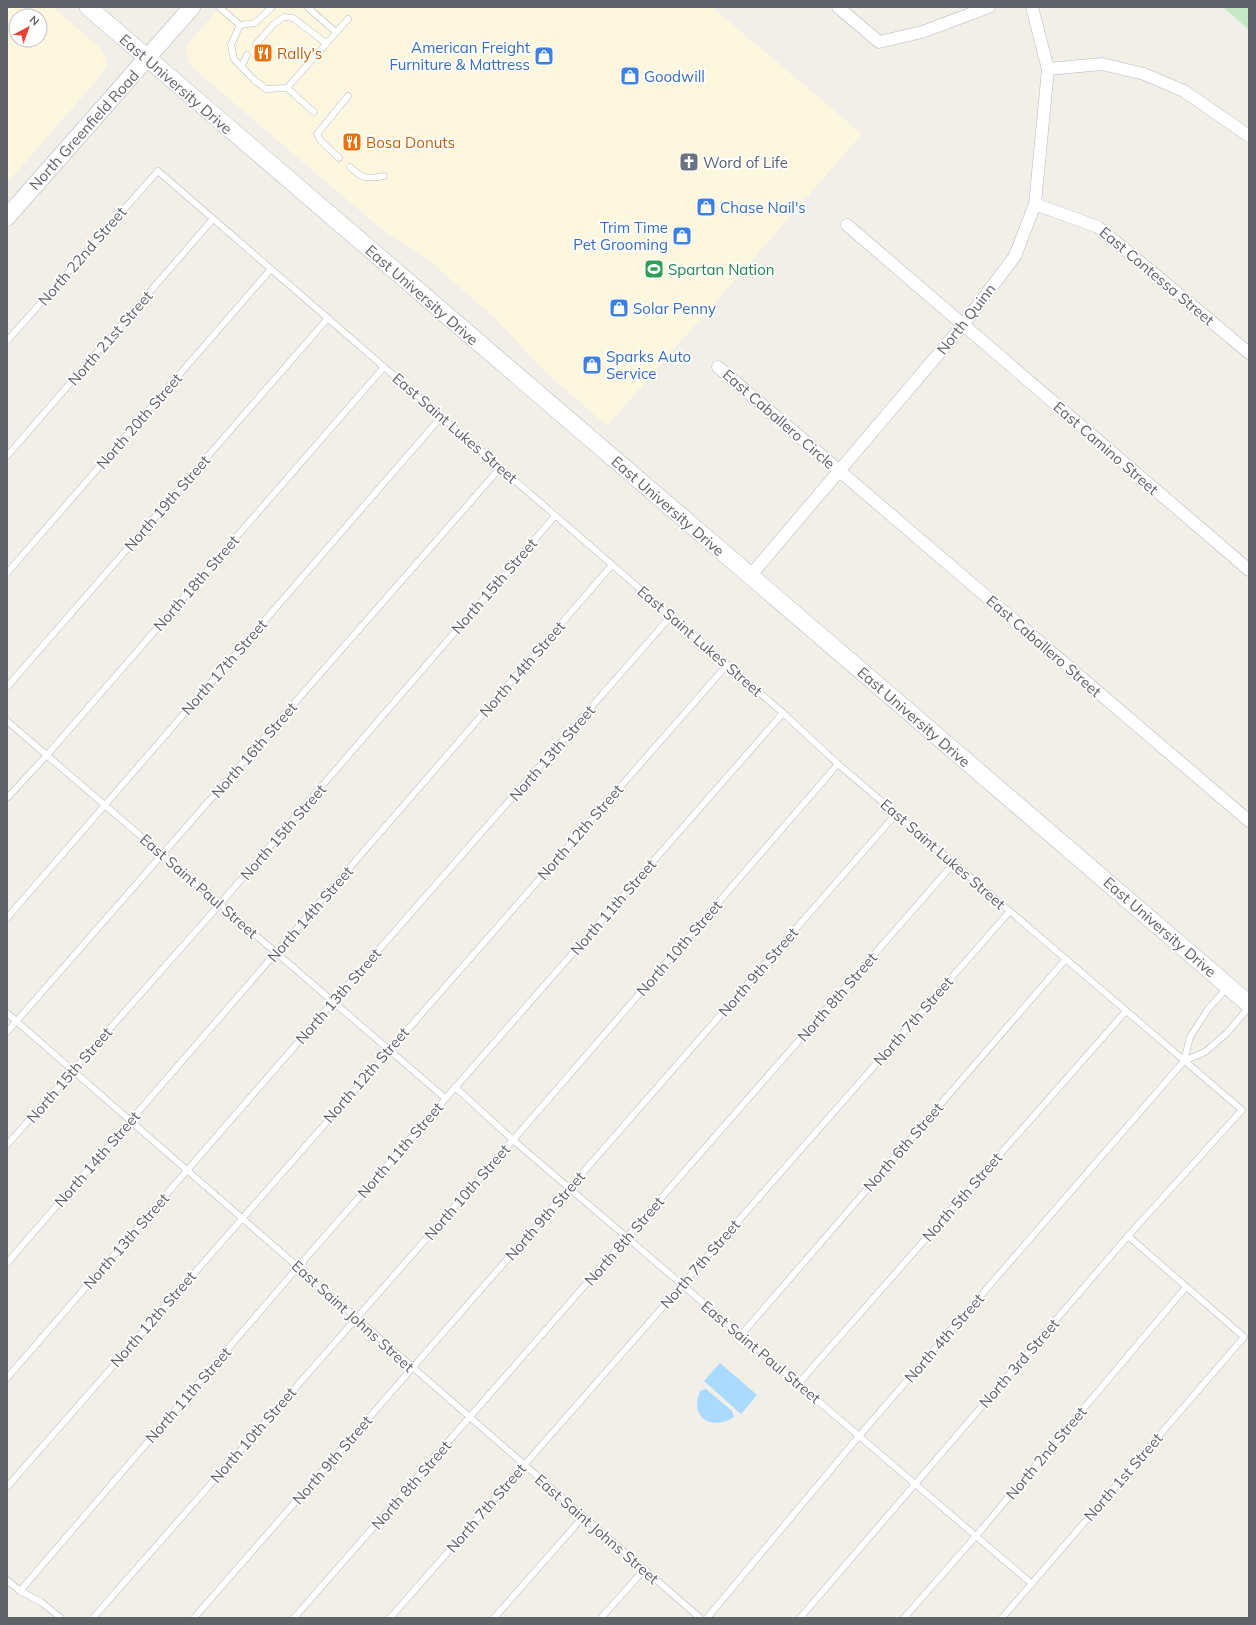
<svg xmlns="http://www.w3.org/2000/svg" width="1256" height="1625" viewBox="0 0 1256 1625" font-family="Mulish,sans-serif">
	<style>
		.commercial { fill: #fef7e0; fill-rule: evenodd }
		.green { fill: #c5e8c5 }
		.water { fill: #aadaff }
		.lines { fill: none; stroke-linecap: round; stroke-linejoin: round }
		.lane-casing { stroke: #b5b8bc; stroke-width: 7 }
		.street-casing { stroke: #b5b8bc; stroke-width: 13 }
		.secondary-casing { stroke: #b6babf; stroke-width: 18 }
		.lane { stroke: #fff; stroke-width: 6 }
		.street { stroke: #fff; stroke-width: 12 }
		.secondary { stroke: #fff; stroke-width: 17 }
		.labels { text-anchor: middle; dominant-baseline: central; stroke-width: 3.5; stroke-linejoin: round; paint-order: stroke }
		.shop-label { font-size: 15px; fill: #366cbe; stroke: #fff; text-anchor: start }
		.food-label { font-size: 15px; fill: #c56008; stroke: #fff; text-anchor: start }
		.street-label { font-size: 15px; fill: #5f6368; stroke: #fff }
		.worship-label { font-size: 15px; fill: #5b616d; stroke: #fff; text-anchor: start }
		.leisure-label { font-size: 15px; fill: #27864d; stroke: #fff; text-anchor: start }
	</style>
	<rect width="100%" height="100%" fill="#f1efe8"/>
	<g class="commercial">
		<path d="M 7,7 L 53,7 L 100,48 L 105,55 L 107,61 L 106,67 L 97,80 L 7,183 ZM 16,16 L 40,16 L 40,40 L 16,40 Z"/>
		<path d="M 220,7 L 712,7 L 862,134 L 607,426 L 540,367 L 497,320 L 425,257 L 386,233 L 193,68 L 188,62 L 187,50 L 188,44 Z"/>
	</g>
	<path class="green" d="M 1223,7 L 1249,7 L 1249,30 Z"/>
	<g class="water">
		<path d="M 720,1363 L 757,1395 L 741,1414 L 704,1381 Z"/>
		<path d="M 706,1389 L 732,1411 L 734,1417 C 720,1427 697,1425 697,1403 C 697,1399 699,1395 700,1391 Z"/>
	</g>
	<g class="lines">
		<defs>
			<g id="lane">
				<path d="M 219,7 L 240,25 L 231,45 L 234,59 L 254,80 L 266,89 L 287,88 L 348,19"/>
				<path d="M 307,7 L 336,32"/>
				<path d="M 240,25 L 255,23 L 272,7"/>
				<path d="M 256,44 L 274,24 L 284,17 L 293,18 L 326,43"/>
				<path d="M 241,67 L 247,55"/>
				<path d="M 287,88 L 314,112"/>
				<path d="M 339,158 L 321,141 L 317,134 L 348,96"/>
				<path d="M 350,167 C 363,179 366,179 384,176"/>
				<path d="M 7,341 L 158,171 L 783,713 L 838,764 L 1242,1110 L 1128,1236 L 800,1618"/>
				<path d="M 7,456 L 213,219"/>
				<path d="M 7,573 L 271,269"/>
				<path d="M 7,687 L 328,318"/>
				<path d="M 7,721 L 445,1098"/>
				<path d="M 7,798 L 47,755 L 384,367"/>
				<path d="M 7,918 L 441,417"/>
				<path d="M 7,1013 C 238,1215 468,1418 700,1618"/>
				<path d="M 7,1032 L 500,468"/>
				<path d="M 1184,1061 L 1190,1037 L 1208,1009 L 1227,988"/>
				<path d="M 455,1087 L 513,1140 L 1032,1584"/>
				<path d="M 7,1145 L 220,904 L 555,516"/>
				<path d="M 7,1263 L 612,565"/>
				<path d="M 741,1335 L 1066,959"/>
				<path d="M 7,1378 L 333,1002 L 671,616"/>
				<path d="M 798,1384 L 1126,1011"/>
				<path d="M 7,1487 L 727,665"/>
				<path d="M 7,1580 L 20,1591 L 41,1602 L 61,1618"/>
				<path d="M 20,1591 L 298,1267 L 783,713"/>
				<path d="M 93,1618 L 513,1140 L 838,764"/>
				<path d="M 194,1618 L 896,814"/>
				<path d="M 294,1618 L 954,863"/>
				<path d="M 390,1618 L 1010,911"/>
				<path d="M 494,1618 L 583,1517"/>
				<path d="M 601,1618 L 644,1570"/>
				<path d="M 707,1618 L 859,1436 L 1184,1061 L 1205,1052 L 1227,1033 L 1249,1007"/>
				<path d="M 904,1618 L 976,1536 L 1186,1287"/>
				<path d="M 1002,1618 L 1244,1337 L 1128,1236"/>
			</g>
			<g id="street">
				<path d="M 838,7 L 879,42 L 922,32 L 989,7"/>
				<path d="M 1048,69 L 1102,64 L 1144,74 L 1184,91 L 1249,136"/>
				<path d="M 1035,204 L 1098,227 L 1249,353"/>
				<path d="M 847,225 L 1249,570"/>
				<path d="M 718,367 L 1249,821"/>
				<path d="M 750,576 L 963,325 L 1015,256 L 1035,204 L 1048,69 L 1032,7"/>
			</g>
			<g id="secondary">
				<path d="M 88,7 L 1249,1004"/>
				<path d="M 7,217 L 192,7"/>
			</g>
		</defs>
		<use href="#lane" class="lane-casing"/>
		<use href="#street" class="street-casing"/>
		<use href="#secondary" class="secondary-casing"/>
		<use href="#lane" class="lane"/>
		<use href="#street" class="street"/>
		<use href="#secondary" class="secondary"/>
	</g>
	<defs>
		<symbol id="restaurant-square" viewBox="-11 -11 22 22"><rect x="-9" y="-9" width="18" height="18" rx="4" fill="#e8710a" stroke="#fff"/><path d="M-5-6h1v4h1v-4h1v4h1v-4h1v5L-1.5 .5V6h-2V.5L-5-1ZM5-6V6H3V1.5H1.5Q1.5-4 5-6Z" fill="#fff"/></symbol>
		<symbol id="shop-square" viewBox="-11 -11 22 22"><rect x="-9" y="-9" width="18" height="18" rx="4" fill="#3f7fe0" stroke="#fff"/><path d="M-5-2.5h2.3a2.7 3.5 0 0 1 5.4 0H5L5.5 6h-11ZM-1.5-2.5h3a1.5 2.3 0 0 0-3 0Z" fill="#fff"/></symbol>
		<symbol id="church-square" viewBox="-11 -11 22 22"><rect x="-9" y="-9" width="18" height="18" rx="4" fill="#6b7280" stroke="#fff"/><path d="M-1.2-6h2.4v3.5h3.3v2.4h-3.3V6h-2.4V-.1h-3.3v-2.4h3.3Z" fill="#fff"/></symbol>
		<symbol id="stadium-square" viewBox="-11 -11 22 22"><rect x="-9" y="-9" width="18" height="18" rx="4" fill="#2e9e5b" stroke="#fff"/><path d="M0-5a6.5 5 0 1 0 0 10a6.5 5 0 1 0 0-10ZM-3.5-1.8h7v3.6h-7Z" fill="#fff"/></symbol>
	</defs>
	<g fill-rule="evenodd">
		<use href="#restaurant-square" x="252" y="42" width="22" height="22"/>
		<use href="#shop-square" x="533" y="45" width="22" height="22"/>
		<use href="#shop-square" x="619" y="65" width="22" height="22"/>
		<use href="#restaurant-square" x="341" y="131" width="22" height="22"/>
		<use href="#church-square" x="678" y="151" width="22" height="22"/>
		<use href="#shop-square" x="695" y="196" width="22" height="22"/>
		<use href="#shop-square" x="671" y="225" width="22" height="22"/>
		<use href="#stadium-square" x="643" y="258" width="22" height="22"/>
		<use href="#shop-square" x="608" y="297" width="22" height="22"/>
		<use href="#shop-square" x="581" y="354" width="22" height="22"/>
	</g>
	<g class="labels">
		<g class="shop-label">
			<text x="530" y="47" text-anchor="end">American Freight<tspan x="530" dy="17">Furniture &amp; Mattress</tspan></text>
			<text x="644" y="76">Goodwill</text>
			<text x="720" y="207">Chase Nail's</text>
			<text x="668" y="227" text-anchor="end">Trim Time<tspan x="668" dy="17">Pet Grooming</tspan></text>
			<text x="633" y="308">Solar Penny</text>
			<text x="606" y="356">Sparks Auto<tspan x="606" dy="17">Service</tspan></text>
		</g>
		<g class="food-label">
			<text x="277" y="53">Rally's</text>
			<text x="366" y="142">Bosa Donuts</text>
		</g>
		<g class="street-label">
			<text transform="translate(176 84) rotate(41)">East University Drive</text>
			<text transform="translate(84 130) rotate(-48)">North Greenfield Road</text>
			<text transform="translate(82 256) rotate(-49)">North 22nd Street</text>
			<text transform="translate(1157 276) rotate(40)">East Contessa Street</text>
			<text transform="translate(422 295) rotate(41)">East University Drive</text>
			<text transform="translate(966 319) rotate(-52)">North Quinn</text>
			<text transform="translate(110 338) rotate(-49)">North 21st Street</text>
			<text transform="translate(779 419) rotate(41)">East Caballero Circle</text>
			<text transform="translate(139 421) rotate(-49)">North 20th Street</text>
			<text transform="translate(455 428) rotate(41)">East Saint Lukes Street</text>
			<text transform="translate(1106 448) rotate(41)">East Camino Street</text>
			<text transform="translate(167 503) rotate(-49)">North 19th Street</text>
			<text transform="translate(668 506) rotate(41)">East University Drive</text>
			<text transform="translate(196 583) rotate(-49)">North 18th Street</text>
			<text transform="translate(494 586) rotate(-49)">North 15th Street</text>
			<text transform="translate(700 641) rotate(41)">East Saint Lukes Street</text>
			<text transform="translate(1044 646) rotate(41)">East Caballero Street</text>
			<text transform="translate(224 667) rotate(-49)">North 17th Street</text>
			<text transform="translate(522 669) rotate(-49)">North 14th Street</text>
			<text transform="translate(914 717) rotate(41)">East University Drive</text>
			<text transform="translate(254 750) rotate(-49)">North 16th Street</text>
			<text transform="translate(552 753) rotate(-49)">North 13th Street</text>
			<text transform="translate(283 832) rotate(-49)">North 15th Street</text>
			<text transform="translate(580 832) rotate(-49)">North 12th Street</text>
			<text transform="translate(943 854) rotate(41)">East Saint Lukes Street</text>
			<text transform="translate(199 886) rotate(41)">East Saint Paul Street</text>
			<text transform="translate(613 907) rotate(-49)">North 11th Street</text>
			<text transform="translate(310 914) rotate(-49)">North 14th Street</text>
			<text transform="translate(1160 927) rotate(41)">East University Drive</text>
			<text transform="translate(679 948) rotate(-49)">North 10th Street</text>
			<text transform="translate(758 972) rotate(-49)">North 9th Street</text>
			<text transform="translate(338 996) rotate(-49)">North 13th Street</text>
			<text transform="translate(837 997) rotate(-49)">North 8th Street</text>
			<text transform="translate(913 1021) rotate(-49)">North 7th Street</text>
			<text transform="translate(69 1075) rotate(-49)">North 15th Street</text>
			<text transform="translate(366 1075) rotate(-49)">North 12th Street</text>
			<text transform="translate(903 1147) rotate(-49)">North 6th Street</text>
			<text transform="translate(400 1150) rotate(-49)">North 11th Street</text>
			<text transform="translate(97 1159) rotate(-49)">North 14th Street</text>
			<text transform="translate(467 1192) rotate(-49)">North 10th Street</text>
			<text transform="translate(962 1197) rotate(-49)">North 5th Street</text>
			<text transform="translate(545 1216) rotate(-49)">North 9th Street</text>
			<text transform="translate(126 1241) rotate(-49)">North 13th Street</text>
			<text transform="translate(624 1241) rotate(-49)">North 8th Street</text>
			<text transform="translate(700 1264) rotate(-49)">North 7th Street</text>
			<text transform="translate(353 1316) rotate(42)">East Saint Johns Street</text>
			<text transform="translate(153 1319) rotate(-49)">North 12th Street</text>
			<text transform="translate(944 1338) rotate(-49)">North 4th Street</text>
			<text transform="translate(761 1352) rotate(40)">East Saint Paul Street</text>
			<text transform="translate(1019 1363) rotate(-49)">North 3rd Street</text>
			<text transform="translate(188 1395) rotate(-49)">North 11th Street</text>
			<text transform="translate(253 1435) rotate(-49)">North 10th Street</text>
			<text transform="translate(1046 1453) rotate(-50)">North 2nd Street</text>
			<text transform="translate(332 1460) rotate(-49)">North 9th Street</text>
			<text transform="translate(1123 1477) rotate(-49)">North 1st Street</text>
			<text transform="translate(411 1485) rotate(-49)">North 8th Street</text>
			<text transform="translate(486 1508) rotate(-49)">North 7th Street</text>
			<text transform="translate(597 1529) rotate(41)">East Saint Johns Street</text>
		</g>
		<g class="worship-label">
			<text x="703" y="162">Word of Life</text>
		</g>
		<g class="leisure-label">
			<text x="668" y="269">Spartan Nation</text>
		</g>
	</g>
	<rect width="1256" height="1625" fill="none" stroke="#5f6368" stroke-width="16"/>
	<g transform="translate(28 28) rotate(41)"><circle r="19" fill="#ffffff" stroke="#bfc1c3"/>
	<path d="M0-3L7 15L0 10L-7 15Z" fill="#ea4335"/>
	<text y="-6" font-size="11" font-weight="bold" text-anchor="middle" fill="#5f6368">N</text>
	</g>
</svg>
